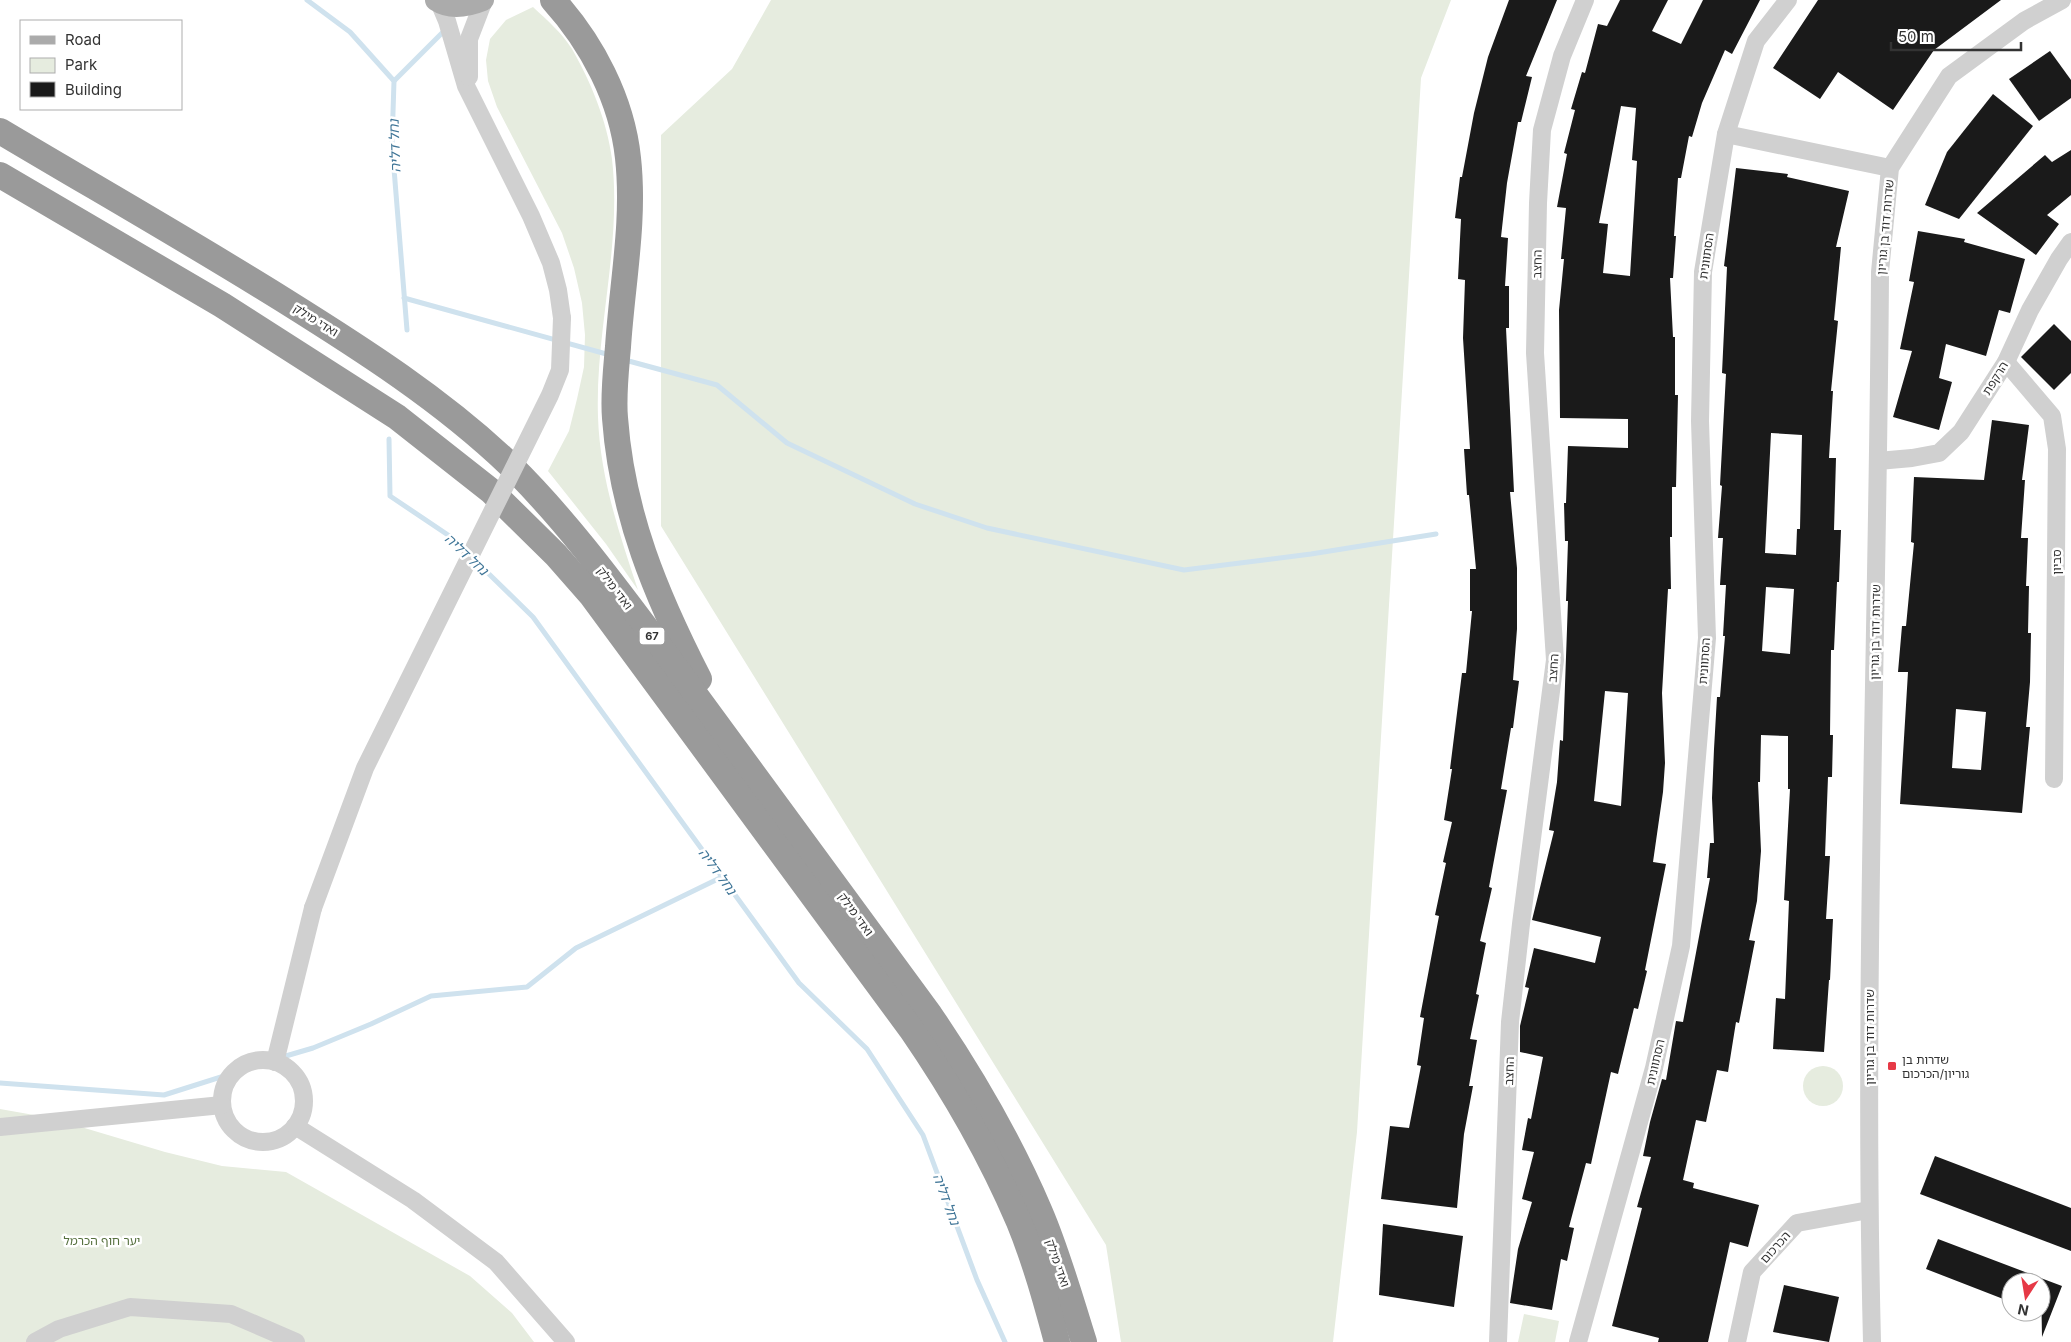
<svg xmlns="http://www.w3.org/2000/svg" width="2071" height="1342" viewBox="0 0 2071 1342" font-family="Inter,'Noto Sans Hebrew',sans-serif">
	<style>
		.green { fill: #e6ecdf }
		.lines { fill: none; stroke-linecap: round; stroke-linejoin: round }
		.stream { stroke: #cfe2ee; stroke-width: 5 }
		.building { fill: #1a1a1a; fill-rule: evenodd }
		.minor { stroke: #d0d0d0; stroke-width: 18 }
		.major { stroke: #ababab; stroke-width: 22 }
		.highway { stroke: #9a9a9a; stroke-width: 26 }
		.minor-bridge { stroke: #d0d0d0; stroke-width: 18 }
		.poi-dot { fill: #e63946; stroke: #fff; stroke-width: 2 }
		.labels { text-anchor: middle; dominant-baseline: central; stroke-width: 5; stroke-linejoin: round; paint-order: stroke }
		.shield { fill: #fff; stroke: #707070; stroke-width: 1 }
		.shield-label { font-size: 11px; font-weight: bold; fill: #333 }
		.street-label { font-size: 12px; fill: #333; stroke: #fff }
		.poi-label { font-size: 12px; fill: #333; stroke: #fff; text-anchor: start }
		.park-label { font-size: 12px; fill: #56703f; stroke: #fff }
		.water-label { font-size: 14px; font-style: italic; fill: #3f7597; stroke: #fff }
	</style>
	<rect width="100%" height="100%" fill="#fff"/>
	<g class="green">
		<path d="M 771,0 L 1451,0 L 1421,78 L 1357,1132 L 1333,1342 L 1121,1342 L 1106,1245 L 661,526 L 661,135 L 732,69 Z"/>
		<path d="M 533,7 C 547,20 562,33 572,49 C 591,82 607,121 612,159 C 622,245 595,331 598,417 C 600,477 619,533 638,590 L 606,544 L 548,471 L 569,431 L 577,399 L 584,367 L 585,335 L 582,303 L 574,268 L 562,233 L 497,107 L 488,81 L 486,60 L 490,39 L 506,20 Z"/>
		<circle cx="1823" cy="1086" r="20"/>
		<path d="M 0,1109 L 51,1118 L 165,1152 L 222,1166 L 286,1172 L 470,1276 L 512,1313 L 534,1342 L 0,1342 Z"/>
		<path d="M 1524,1314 L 1559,1321 L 1555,1342 L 1518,1342 Z"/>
	</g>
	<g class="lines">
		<g class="stream">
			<path d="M 307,0 L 350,32 L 394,81 L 392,144 L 407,330"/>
			<path d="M 394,81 L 445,30"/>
			<path d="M 404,298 L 610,355"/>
			<path d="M 625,360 L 717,385 L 787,443 L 915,504 L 987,528 L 1184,570 L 1311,554 L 1436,534"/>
			<path d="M 389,439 L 390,496 L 451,537 L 533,617 L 799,983 L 867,1049 L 923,1135 L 977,1280 L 1005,1342"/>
			<path d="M 279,1058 L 313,1048 L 371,1024 L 431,996 L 527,987 L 576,948 L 722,877"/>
			<path d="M 0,1083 L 164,1095 L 271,1061"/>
		</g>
	</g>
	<g class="building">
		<path d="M 1509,0 L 1557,0 L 1526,76 L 1532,77 L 1521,122 L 1518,122 L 1507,183 L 1501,237 L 1508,238 L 1505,286 L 1509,286 L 1509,328 L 1506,328 L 1514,492 L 1510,492 L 1517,568 L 1517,629 L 1513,680 L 1519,681 L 1513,728 L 1511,728 L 1501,789 L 1507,790 L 1489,887 L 1492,888 L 1480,941 L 1486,943 L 1476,994 L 1479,995 L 1470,1039 L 1477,1040 L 1469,1086 L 1473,1086 L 1464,1134 L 1457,1208 L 1381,1199 L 1390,1126 L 1409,1128 L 1421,1066 L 1417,1065 L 1424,1018 L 1420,1017 L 1439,916 L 1435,915 L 1446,863 L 1443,862 L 1452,822 L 1444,820 L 1452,769 L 1450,769 L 1462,673 L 1466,673 L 1472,611 L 1470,611 L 1470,569 L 1476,569 L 1469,495 L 1467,495 L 1464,449 L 1470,449 L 1463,338 L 1465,280 L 1458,279 L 1461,219 L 1455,218 L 1460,177 L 1462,177 L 1474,113 L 1488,57 Z"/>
		<path d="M 1620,0 L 1668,0 L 1652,31 L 1681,44 L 1703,0 L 1760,0 L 1732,54 L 1725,50 L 1702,103 L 1692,137 L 1689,136 L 1681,178 L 1678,178 L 1674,236 L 1676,236 L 1673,278 L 1670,278 L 1673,337 L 1675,337 L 1675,395 L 1678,395 L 1676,487 L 1672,487 L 1672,537 L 1670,537 L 1671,589 L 1668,589 L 1662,693 L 1665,763 L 1663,792 L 1653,862 L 1666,864 L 1645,970 L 1647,971 L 1638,1009 L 1634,1008 L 1618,1074 L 1611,1072 L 1591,1164 L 1586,1163 L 1569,1227 L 1574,1228 L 1567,1261 L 1561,1259 L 1552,1310 L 1510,1303 L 1518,1249 L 1532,1202 L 1522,1199 L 1534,1152 L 1522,1150 L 1528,1118 L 1531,1119 L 1543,1057 L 1520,1052 L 1520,1026 L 1529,988 L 1525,987 L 1534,948 L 1595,963 L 1601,937 L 1532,920 L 1554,831 L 1549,830 L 1557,782 L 1560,740 L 1563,741 L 1568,601 L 1566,601 L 1568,541 L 1565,541 L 1564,503 L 1566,503 L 1568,446 L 1628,448 L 1628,419 L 1560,418 L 1559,310 L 1564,259 L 1561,259 L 1566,208 L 1557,207 L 1567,154 L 1564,153 L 1575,110 L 1571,109 L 1582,72 L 1585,73 L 1598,24 L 1607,26 ZM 1621,106 L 1636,108 L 1632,160 L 1637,161 L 1630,276 L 1603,273 L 1608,224 L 1599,223 ZM 1605,691 L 1628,693 L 1621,806 L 1594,801 Z"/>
		<path d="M 1818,0 L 2001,0 L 1934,50 L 1893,110 L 1838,72 L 1820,99 L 1773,68 Z"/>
		<path d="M 2050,51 L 2071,80 L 2071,98 L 2039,121 L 2009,79 Z"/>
		<path d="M 1993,94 L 2033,126 L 1959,219 L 1925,205 L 1947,152 Z"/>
		<path d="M 2071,150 L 2071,195 L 2047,215 L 2059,224 L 2036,255 L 1977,213 L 2045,155 L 2052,162 Z"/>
		<path d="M 1736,168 L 1788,174 L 1787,177 L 1849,191 L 1836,247 L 1841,247 L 1834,320 L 1838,321 L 1831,391 L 1833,391 L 1829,458 L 1836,458 L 1834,530 L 1841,530 L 1839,582 L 1837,582 L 1834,650 L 1831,650 L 1830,735 L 1833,735 L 1832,777 L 1828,777 L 1825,856 L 1830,856 L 1826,919 L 1833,919 L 1830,980 L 1829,980 L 1824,1052 L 1773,1049 L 1776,998 L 1785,999 L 1789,901 L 1784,900 L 1790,789 L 1788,789 L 1788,736 L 1761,735 L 1760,782 L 1758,782 L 1761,851 L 1757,901 L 1749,940 L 1755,941 L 1739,1023 L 1736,1022 L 1728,1072 L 1717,1070 L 1706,1122 L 1696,1120 L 1683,1180 L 1694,1183 L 1693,1188 L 1759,1205 L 1748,1247 L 1730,1242 L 1708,1342 L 1658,1342 L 1659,1338 L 1612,1326 L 1642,1208 L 1637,1207 L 1651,1157 L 1643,1156 L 1650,1122 L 1662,1079 L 1666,1080 L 1676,1021 L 1683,1022 L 1710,878 L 1707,878 L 1710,843 L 1714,843 L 1712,798 L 1714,749 L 1717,697 L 1720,697 L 1725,636 L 1723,636 L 1726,585 L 1720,585 L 1723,538 L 1718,538 L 1722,486 L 1720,485 L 1726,374 L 1722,373 L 1727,267 L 1724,266 ZM 1771,433 L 1802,435 L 1800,529 L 1797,529 L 1796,555 L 1765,553 ZM 1766,587 L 1794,589 L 1790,654 L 1762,651 Z"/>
		<path d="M 1918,231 L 1965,239 L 1964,242 L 2025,259 L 2010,313 L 1999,310 L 1986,356 L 1946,344 L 1939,378 L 1952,382 L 1939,430 L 1893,417 L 1912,351 L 1900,349 L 1914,282 L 1909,281 Z"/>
		<path d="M 2054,324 L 2071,341 L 2071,373 L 2054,390 L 2021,357 Z"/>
		<path d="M 1992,420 L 2029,425 L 2022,480 L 2025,480 L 2021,538 L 2028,538 L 2026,586 L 2029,586 L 2028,633 L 2031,633 L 2030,682 L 2026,727 L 2030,727 L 2022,813 L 1900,804 L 1908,672 L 1898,672 L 1902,626 L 1906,626 L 1914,543 L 1911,542 L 1914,477 L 1984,480 ZM 1956,709 L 1986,712 L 1981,770 L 1952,768 Z"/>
		<path d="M 1935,1156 L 2071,1208 L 2071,1251 L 1920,1194 Z"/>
		<path d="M 1383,1224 L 1463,1236 L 1454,1307 L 1379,1295 Z"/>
		<path d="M 1938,1239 L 2062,1286 L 2042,1337 L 2041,1282 L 2011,1282 L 2011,1302 L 1926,1269 Z"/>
		<path d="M 1784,1285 L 1839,1297 L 1829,1342 L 1773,1332 Z"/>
	</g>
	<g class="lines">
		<g class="minor">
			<path d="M 439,2 L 447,21 L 466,86 L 531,216 L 551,263 L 558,290 L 562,318"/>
			<path d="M 469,77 L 469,39 L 484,0"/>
			<path d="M 1726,134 L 1756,41 L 1788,0"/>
			<path d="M 2006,362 L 2052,416 L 2057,449 L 2054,779"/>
			<path d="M 1878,461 L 1912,458 L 1939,453 L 1961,432 L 2006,362 L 2030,310 L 2059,259 L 2071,242"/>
			<circle cx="263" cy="1101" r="41"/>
			<path d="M 275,1062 L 313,908"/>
			<path d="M 295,1126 L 413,1200 L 496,1262 L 566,1342"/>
			<path d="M 0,1127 L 222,1105"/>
			<path d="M 35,1342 L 59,1329 L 130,1307 L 231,1314 L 296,1342"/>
			<path d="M 1498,1342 L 1510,1022 L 1521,924 L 1555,660 L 1535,353 L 1538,203 L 1542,130 L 1562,56 L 1585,0"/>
			<path d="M 1578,1342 L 1654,1068 L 1681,946 L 1707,638 L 1700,421 L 1703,272 L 1726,134 L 1890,168"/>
			<path d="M 1737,1342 L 1752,1272 L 1797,1223 L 1869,1210"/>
			<path d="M 1872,1342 C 1863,985 1878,629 1880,272 L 1890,168 L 1949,76 L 2024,21 L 2062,0"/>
		</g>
		<path class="major" d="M 436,0 C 451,10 468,6 483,0"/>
		<g class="highway">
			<path d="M 553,0 C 592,43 622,100 628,158 C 635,221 622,284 618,347 C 616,370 613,395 615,418 C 622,514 656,595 699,679"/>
			<path d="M 0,131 C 94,187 189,241 282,299 C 362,349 442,400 510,465 C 564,518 610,580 655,640 L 930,1015 C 973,1078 1010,1142 1040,1212 C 1058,1254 1070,1298 1084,1342"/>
			<path d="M 0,175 L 222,305 L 397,417 L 491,491 L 556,555 L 592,596 L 911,1029 C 953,1090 990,1154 1019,1222 C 1035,1261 1046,1301 1057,1342"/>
		</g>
		<path class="minor-bridge" d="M 313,908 L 365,768 L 550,395 L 560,370 L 562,318"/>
	</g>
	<rect class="poi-dot" x="1887" y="1061" width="10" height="10" rx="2.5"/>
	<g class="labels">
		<rect class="shield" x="639.5" y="627.5" width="25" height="17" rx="4"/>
		<g class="shield-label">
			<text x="652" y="636">67</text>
		</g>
		<g class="street-label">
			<text transform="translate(1885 227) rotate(-85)">שדרות דוד בן גוריון</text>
			<text transform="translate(1706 256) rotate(-82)">הסתוונית</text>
			<text transform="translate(1537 264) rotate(-89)">החצב</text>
			<text transform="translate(316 320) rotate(32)">ואדי מילק</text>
			<text transform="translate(1995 378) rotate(-58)">הרקפת</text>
			<text transform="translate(2056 562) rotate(-90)">סביון</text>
			<text transform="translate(615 588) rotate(53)">ואדי מילק</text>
			<text transform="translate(1875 632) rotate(-89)">שדרות דוד בן גוריון</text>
			<text transform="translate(1704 661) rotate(-86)">הסתוונית</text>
			<text transform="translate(1553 668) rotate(-86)">החצב</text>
			<text transform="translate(856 914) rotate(54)">ואדי מילק</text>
			<text transform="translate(1869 1037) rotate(-90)">שדרות דוד בן גוריון</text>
			<text transform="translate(1655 1062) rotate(-77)">הסתוונית</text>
			<text transform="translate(1509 1071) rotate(-88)">החצב</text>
			<text transform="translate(1775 1247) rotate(-48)">הכרכום</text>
			<text transform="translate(1058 1263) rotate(71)">ואדי מילק</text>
		</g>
		<g class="poi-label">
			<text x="1902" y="1059">שדרות בן<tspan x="1902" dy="14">גוריון/הכרכום</tspan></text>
		</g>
		<g class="park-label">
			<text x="102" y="1240">יער חוף הכרמל</text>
		</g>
		<g class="water-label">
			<text transform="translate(394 146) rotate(-92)">נחל דליה</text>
			<text transform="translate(467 554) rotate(43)">נחל דליה</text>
			<text transform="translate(718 871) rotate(54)">נחל דליה</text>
			<text transform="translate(947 1199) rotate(70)">נחל דליה</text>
		</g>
	</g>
	<rect x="20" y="20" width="162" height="90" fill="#ffffff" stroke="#adadad"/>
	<rect x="30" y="36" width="25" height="8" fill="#ababab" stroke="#adadad"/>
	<text x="65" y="45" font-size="15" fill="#333333">Road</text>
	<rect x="30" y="58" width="25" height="15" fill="#e6ecdf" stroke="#adadad"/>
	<text x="65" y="70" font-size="15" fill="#333333">Park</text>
	<rect x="30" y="82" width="25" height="15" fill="#1a1a1a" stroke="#adadad"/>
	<text x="65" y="95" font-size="15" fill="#333333">Building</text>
	<g transform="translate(2026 1297) rotate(192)"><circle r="24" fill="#ffffff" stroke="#adadad"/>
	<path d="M0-4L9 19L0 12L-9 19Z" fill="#e63946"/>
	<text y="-8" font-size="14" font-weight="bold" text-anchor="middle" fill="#333333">N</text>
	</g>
	<path d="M1891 42v8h130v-8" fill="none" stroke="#333333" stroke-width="2.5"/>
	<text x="1898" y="42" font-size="15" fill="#333333" stroke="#ffffff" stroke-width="4" paint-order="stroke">50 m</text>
</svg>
